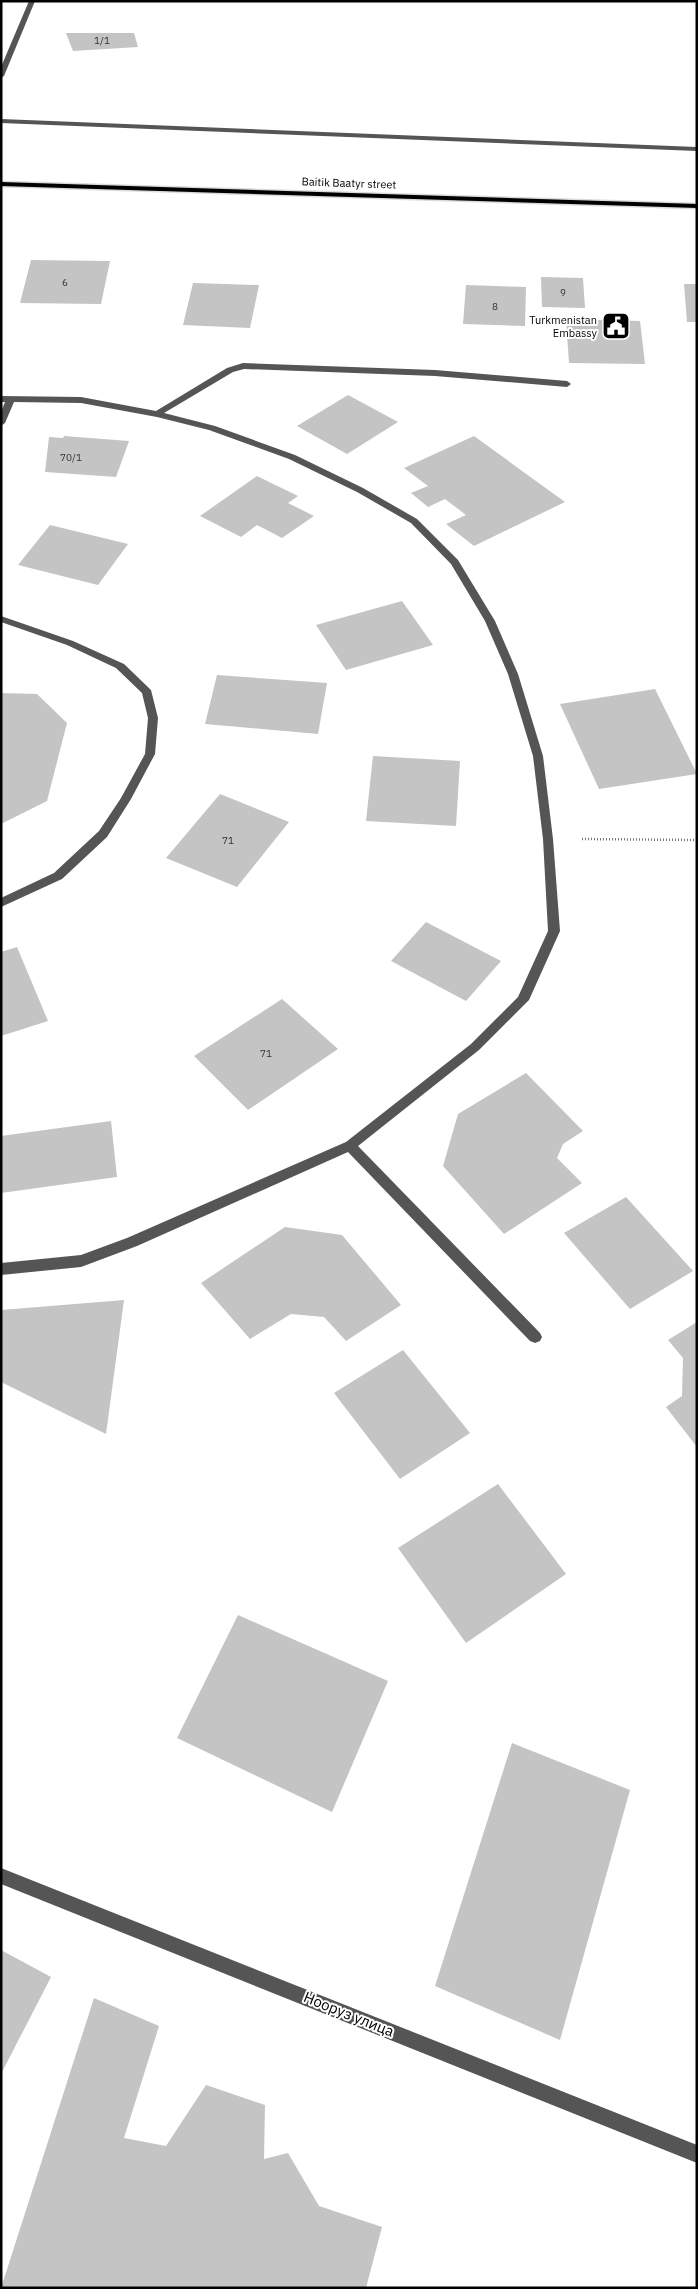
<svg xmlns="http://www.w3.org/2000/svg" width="698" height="2289" viewBox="0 0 698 2289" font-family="'IBM Plex Sans',sans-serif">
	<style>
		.building { fill: #c4c4c4 }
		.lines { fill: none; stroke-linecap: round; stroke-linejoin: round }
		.major-casing { stroke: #dbdbdb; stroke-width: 3 }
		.path { stroke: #777; stroke-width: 2.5; stroke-dasharray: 1 2; stroke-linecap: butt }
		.minor { fill: #555; fill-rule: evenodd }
		.major { fill: #000; fill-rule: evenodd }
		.labels { text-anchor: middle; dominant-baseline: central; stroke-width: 4; stroke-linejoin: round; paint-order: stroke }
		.number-label { font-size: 10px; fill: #313131 }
		.far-street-label { font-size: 11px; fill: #000; stroke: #fff }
		.far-poi-label { font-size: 11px; fill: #000; stroke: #fff; text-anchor: end }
		.near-street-label { font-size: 15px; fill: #000; stroke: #fff }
	</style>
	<rect width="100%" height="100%" fill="#fff"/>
	<g class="building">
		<path d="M 66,33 L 134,33 L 138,47 L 73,51 Z"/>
		<path d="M 31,260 L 110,261 L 101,304 L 20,303 Z"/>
		<path d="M 541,277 L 583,278 L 585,308 L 542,307 Z"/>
		<path d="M 193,283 L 259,285 L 250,328 L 183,325 Z"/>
		<path d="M 684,284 L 697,284 L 697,322 L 687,322 Z"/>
		<path d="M 466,285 L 526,287 L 525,326 L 463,324 Z"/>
		<path d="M 566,319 L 640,321 L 645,364 L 569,363 Z"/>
		<path d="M 348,395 L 398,422 L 347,454 L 297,426 Z"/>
		<path d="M 64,436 L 129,441 L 116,477 L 45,472 L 49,437 L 63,438 Z"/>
		<path d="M 474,436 L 565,502 L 474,546 L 446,524 L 466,515 L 445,499 L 428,507 L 411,493 L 428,486 L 404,468 Z"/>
		<path d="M 257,476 L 298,496 L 288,503 L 314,516 L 282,538 L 257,525 L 241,537 L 200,516 Z"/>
		<path d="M 50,525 L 128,544 L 98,585 L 18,565 Z"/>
		<path d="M 402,601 L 433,645 L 346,670 L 316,625 Z"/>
		<path d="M 217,675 L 327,683 L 318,734 L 205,724 Z"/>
		<path d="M 655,689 L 697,774 L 599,789 L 560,704 Z"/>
		<path d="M 1,693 L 37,694 L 67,723 L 47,801 L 1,824 Z"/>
		<path d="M 373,756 L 460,761 L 456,826 L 366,821 Z"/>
		<path d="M 220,794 L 289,822 L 237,887 L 166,858 Z"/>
		<path d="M 426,922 L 501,961 L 466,1001 L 391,961 Z"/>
		<path d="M 17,947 L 48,1021 L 1,1036 L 1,952 Z"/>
		<path d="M 282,999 L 338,1049 L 248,1110 L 194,1056 Z"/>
		<path d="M 526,1073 L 583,1131 L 563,1144 L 557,1158 L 582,1183 L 504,1234 L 443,1166 L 458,1114 Z"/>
		<path d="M 111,1121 L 117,1177 L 1,1193 L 1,1136 Z"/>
		<path d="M 626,1197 L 693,1271 L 630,1309 L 564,1233 Z"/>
		<path d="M 285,1227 L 342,1235 L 401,1305 L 346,1341 L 324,1317 L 291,1314 L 250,1339 L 201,1283 Z"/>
		<path d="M 124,1300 L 106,1434 L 1,1382 L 1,1310 Z"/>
		<path d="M 697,1322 L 697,1447 L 666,1407 L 682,1396 L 683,1358 L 668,1340 Z"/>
		<path d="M 403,1350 L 470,1433 L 400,1479 L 334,1393 Z"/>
		<path d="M 498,1484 L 566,1574 L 466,1643 L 398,1548 Z"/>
		<path d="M 238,1615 L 388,1681 L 332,1812 L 177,1738 Z"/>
		<path d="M 512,1743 L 630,1790 L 560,2040 L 435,1986 Z"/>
		<path d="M 1,1950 L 51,1977 L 1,2074 Z"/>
		<path d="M 94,1998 L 159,2026 L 124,2138 L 166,2146 L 206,2085 L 265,2105 L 264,2159 L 288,2153 L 319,2206 L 382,2227 L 366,2288 L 1,2288 Z"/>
	</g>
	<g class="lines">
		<defs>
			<path id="major" d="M 1,182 L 697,204 L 697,208 L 1,186 Z"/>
		</defs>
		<use href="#major" class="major-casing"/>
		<path class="path" d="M 582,839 L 697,840"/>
		<g class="minor">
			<path d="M 29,1 L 35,1 L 4,76 L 1,78 L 1,67 Z"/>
			<path d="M 1,119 L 697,147 L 697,151 L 1,123 Z"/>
			<path d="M 243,363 L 435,370 L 567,381 L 571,384 L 567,387 L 435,376 L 244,369 L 233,372 L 164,413 L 215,426 L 295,455 L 363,488 L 417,519 L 458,560 L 495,621 L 518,674 L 543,756 L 553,839 L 560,931 L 529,1000 L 479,1050 L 358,1146 L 540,1333 L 542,1337 L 540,1341 L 535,1343 L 530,1341 L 348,1152 L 137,1246 L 81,1267 L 1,1275 L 1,1263 L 81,1255 L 127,1238 L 346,1142 L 471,1044 L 518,997 L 548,931 L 543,839 L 533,756 L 508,674 L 485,621 L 451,564 L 411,523 L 357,492 L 289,459 L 209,430 L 157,417 L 81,403 L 14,402 L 5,423 L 1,426 L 1,412 L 5,402 L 1,402 L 1,396 L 81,397 L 156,411 L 227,368 Z"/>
			<path d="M 1,616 L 73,641 L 124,664 L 151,690 L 158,718 L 155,754 L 131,799 L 107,837 L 62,879 L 1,907 L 1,898 L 54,873 L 99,831 L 121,798 L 145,754 L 148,718 L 142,693 L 116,668 L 67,645 L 1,622 Z"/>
			<path d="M 1,1868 L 697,2145 L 697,2163 L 1,1884 Z"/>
		</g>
		<use href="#major" class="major"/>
	</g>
	<defs>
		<symbol id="civic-square" viewBox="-11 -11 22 22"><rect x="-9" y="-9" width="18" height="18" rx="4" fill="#000" stroke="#fff"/><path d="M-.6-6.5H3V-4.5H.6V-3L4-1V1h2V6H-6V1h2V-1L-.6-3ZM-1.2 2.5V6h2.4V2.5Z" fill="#fff"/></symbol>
	</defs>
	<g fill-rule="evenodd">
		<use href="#civic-square" x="600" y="310" width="32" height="32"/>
	</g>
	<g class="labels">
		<g class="number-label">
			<text x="102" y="40">1/1</text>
			<text x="65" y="282">6</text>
			<text x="563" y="292">9</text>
			<text x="495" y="306">8</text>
			<text x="71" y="457">70/1</text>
			<text x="228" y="840">71</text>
			<text x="266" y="1053">71</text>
		</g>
		<g class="far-street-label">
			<text transform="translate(349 183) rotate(2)">Baitik Baatyr street</text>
		</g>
		<g class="far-poi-label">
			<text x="597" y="320">Turkmenistan<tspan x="597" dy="13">Embassy</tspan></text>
		</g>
		<g class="near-street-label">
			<text transform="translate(349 2014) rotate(22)">Нооруз улица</text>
		</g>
	</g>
	<rect width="698" height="2289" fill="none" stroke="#000000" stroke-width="5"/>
</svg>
